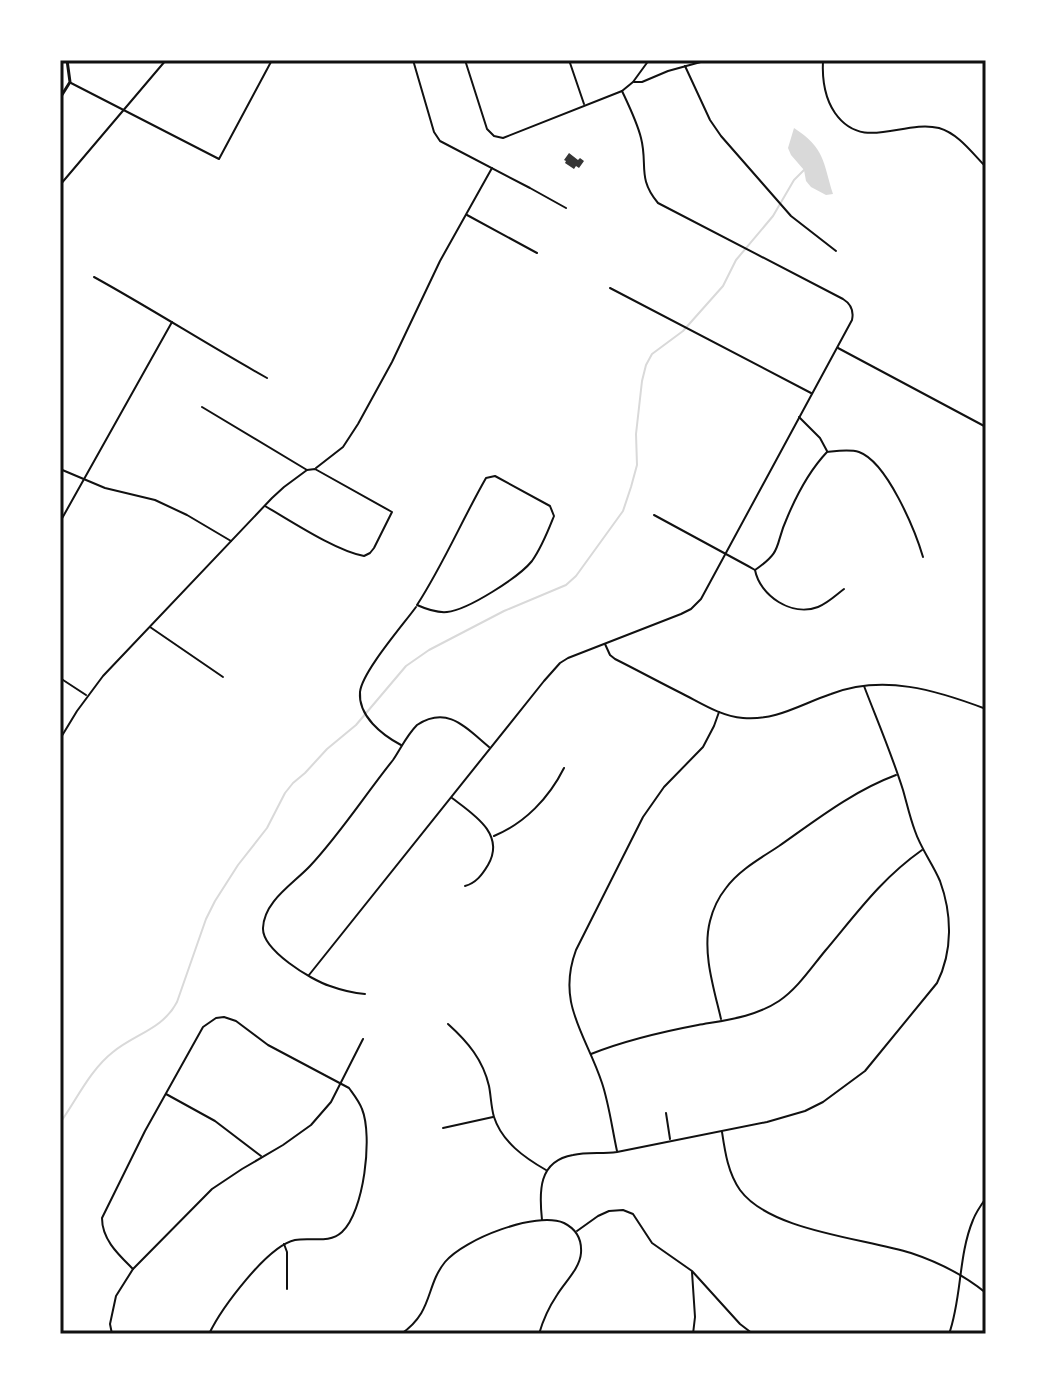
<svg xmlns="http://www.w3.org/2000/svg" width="1046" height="1394" viewBox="0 0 1046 1394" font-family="'Golos Text',sans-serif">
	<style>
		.water { fill: #d9d9d9 }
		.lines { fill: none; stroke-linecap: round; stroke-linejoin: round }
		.stream { stroke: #d9d9d9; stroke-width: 2 }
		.building { fill: #353535 }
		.minor { stroke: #111; stroke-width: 2 }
		.tertiary { stroke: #111; stroke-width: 3 }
		.neatline { fill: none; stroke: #111; stroke-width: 3 }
	</style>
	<rect width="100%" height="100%" fill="#fff"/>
	<path class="water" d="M 794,128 C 825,148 823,162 833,194 L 826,195 L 811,187 L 806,181 L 804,170 L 791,155 L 788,148 Z"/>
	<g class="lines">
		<path class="stream" d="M 60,1123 C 77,1099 90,1070 113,1052 C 135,1034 163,1029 177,1002 L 206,919 L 215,901 L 238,865 L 267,828 L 285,793 L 293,783 L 305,773 L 327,749 L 356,725 L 406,666 L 429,650 L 504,611 L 566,585 L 576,576 L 623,511 L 631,487 L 637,465 L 636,434 L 642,381 L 646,365 L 652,354 L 683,331 L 723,286 L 736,260 L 773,216 L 794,180 L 804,170"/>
	</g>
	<path class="building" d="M 569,153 L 578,160 L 580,158 L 584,161 L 579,168 L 576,166 L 574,169 L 565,163 L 566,161 L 564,160 Z"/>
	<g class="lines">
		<g class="minor">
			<path d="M 413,60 L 434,132 L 440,141 L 530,188 L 566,208"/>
			<path d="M 465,60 L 487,129 L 494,136 L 503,138 L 622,91 L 633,82 L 649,60"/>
			<path d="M 569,60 L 584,104"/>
			<path d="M 823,60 C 822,79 824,97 835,113 C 863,153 903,119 939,128 C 959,134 972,153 986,167"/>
			<path d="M 685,66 L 710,120 L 721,136 L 791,216 L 836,251"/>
			<path d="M 634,82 L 642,82 L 668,71 L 708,60"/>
			<path d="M 71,83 L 219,159 L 272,60"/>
			<path d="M 60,185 L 166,60"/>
			<path d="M 467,215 L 537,253"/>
			<path d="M 94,277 C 152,309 208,345 267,378"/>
			<path d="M 610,288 L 811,393"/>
			<path d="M 838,348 L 986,427"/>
			<path d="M 202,407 L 307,470 L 315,469 L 392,512 L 374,548 L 370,553 L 364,556 C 336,551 291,521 265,506"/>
			<path d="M 799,417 L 820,438 L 827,451"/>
			<path d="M 316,468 L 343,447 L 358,424 L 392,362 L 440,261 L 492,168"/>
			<path d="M 60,469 L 105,488 L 155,500 L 187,515 L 231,541"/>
			<path d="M 495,476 L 550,506 L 554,516 C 548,531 542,547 532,561 C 519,577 468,610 447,612 C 437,613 426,609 417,605 C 443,565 462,520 486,478 Z"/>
			<path d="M 654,515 L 748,566 L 755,570 C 760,596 792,617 818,607 C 828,603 836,595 844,589"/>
			<path d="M 60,522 L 172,322"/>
			<path d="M 755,570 C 784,550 774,546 787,518 C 797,494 810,470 827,452 C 837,451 849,449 859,452 C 887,462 915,530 923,557"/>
			<path d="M 150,627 L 223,677"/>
			<path d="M 605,644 L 610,655 L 615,659 C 637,670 659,682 681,693 C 701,703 720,716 743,718 C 776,721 801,704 831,694 C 883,674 936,690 986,709"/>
			<path d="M 60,678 L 86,695"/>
			<path d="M 60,739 L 77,711 L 103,676 L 272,498 L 284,487 L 307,470"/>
			<path d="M 401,745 C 382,735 358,716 360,692 C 362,672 403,625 416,607"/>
			<path d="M 452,798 C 473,814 506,834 488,865 C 482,875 476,883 465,886"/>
			<path d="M 494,836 C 525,823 549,798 564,768"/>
			<path d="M 309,975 L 544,681 L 560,663 L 568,658 L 681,614 L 691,609 L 701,599 L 852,320 C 854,311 851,304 843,299 L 658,203 C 637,178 648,165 641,138 C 637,122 629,106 622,91"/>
			<path d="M 365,994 C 353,993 341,990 330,986 C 311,980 262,950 263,928 C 264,901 293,884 310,866 C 340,834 365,795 393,760 C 401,748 407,735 417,725 C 448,705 466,728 489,747"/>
			<path d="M 721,1019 C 714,989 702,952 710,921 C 713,909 718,898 726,888 C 739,870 761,858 779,846 C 816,820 853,791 896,775"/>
			<path d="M 448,1024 C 468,1042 483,1060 489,1086 C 491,1096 491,1107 494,1117 C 502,1142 525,1158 546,1170"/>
			<path d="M 591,1054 C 626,1040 661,1032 698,1025 C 726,1020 755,1017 779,1001 C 797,989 811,968 825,951 C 857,913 881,879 922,850"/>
			<path d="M 166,1094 L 215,1121 L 261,1156"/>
			<path d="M 666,1113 L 670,1139"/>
			<path d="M 443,1128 L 493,1117"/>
			<path d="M 722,1132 C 725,1152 728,1173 740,1190 C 770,1231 863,1238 911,1253 C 938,1262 964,1275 986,1293"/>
			<path d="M 617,1151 C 612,1128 609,1104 602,1083 C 586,1034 556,1004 576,950 L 643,817 L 664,787 L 703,747 L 714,726 L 719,712"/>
			<path d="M 542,1220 C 539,1192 538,1161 573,1155 C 587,1152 602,1154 617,1152 L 767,1122 L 805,1111 L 823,1102 L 865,1071 L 937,983 C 953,951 952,914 940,881 C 933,864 921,849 915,831 C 910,818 907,804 903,790 C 892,755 877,720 864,686"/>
			<path d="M 577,1231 L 598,1216 L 609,1211 L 623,1210 L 633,1214 L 652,1243 L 692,1271 L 740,1324 L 753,1334"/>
			<path d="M 284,1244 L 287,1252 L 287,1289"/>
			<path d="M 133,1269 C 119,1255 102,1240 102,1218 L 145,1131 L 203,1027 L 216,1018 L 224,1017 L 236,1021 L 268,1045 L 349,1088 C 354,1095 359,1101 362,1109 C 373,1136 364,1212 342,1232 C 329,1244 311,1237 295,1240 C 267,1246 221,1309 209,1334"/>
			<path d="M 692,1272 L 695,1317 L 693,1334"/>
			<path d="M 112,1334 L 110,1324 L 116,1296 L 133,1269 L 212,1189 L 242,1169 L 283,1145 L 311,1125 L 331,1102 L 363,1039"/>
			<path d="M 401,1334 C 434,1311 425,1287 445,1262 C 464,1239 536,1211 564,1223 C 576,1229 582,1239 581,1253 C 580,1268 565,1282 557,1295 C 549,1307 543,1320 539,1334"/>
			<path d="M 949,1334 C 962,1298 958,1256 973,1220 C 976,1212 981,1205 986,1198"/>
		</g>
		<path class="tertiary" d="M 60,98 L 70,82 L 67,60"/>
	</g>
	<rect width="1046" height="1394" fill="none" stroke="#ffffff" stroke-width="124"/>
	<rect x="62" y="62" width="922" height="1270" class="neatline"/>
</svg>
